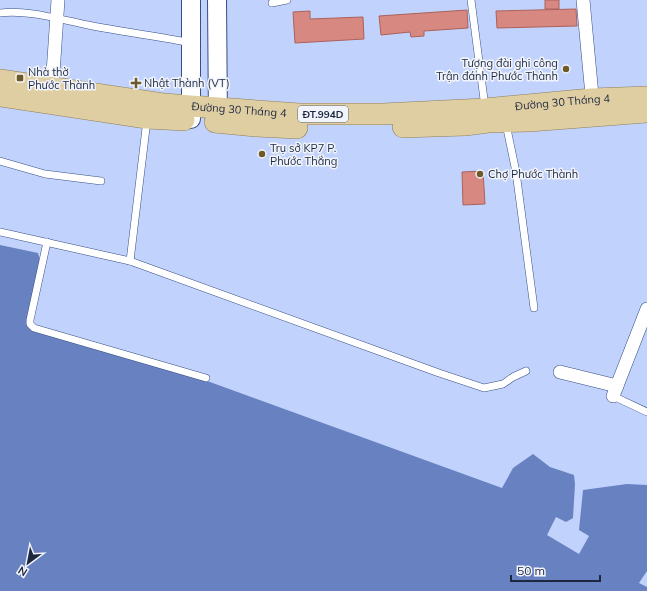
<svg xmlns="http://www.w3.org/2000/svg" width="647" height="591" viewBox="0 0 647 591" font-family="Mulish,sans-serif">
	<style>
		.water { fill: #6781c1 }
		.pier { fill: #c1d3fc }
		.building { fill: #d78880; stroke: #ac615a }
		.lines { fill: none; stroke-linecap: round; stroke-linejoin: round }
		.lane-casing { stroke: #374e87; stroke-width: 8 }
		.street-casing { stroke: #374e87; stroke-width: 14 }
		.secondary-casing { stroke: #374e87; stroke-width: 20 }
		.primary-casing { stroke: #8e7e59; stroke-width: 22 }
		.lane { stroke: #fff; stroke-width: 7 }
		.street { stroke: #fff; stroke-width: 13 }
		.secondary { stroke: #fff; stroke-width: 18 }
		.primary { stroke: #e0cea3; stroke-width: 21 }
		.poi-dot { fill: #6e5a29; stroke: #f1f4fb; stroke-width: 1.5 }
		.labels { text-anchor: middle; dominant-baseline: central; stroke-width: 3; stroke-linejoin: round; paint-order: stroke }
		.shield { fill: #f1f4fb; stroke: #5d6478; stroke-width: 1 }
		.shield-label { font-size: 10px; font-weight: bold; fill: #1d2740 }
		.poi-label { font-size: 11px; fill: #1d2740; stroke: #f1f4fb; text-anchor: start }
		.street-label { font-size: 11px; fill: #1d2740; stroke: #f1f4fb }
	</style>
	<rect width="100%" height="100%" fill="#c1d3fc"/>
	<path class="water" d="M 0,245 L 38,253 L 40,261 L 28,328 L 210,382 L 502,488 L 513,468 L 533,454 L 550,467 L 574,475 L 575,484 L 573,518 L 566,522 L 556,517 L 547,535 L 579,554 L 589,536 L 579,530 L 583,490 L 627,484 L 647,485 L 647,591 L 0,591 Z"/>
	<path class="pier" d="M 647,571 L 647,587 L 639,583 Z"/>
	<g class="building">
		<rect x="545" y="0" width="14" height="9"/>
		<path d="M 576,9 L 577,26 L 497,28 L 496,11 Z"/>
		<path d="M 467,10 L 468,28 L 424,31 L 424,36 L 411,37 L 410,32 L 381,35 L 379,16 Z"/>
		<path d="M 310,11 L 310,19 L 363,17 L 364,39 L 295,43 L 293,12 Z"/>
		<path d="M 483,171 L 485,204 L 463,205 L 462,172 Z"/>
	</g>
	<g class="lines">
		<defs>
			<g id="lane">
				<path d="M 471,0 L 485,107"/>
				<path d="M 272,3 L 287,0"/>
				<path d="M 0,13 C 26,9 62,20 88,25 C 122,32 157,36 192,43"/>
				<path d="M 506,124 L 516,172 L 534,308"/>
				<path d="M 0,161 L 45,174 L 101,181"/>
				<path d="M 0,232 L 130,261 L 439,373 L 484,388 L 503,384 L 513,377 L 526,371"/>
				<path d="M 47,242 L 30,320 L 30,324 L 34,328 L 206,378"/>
				<path d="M 130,261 L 147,120"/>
				<path d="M 613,396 L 647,412"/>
			</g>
			<g id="street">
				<path d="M 583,0 L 593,106"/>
				<path d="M 52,88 L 58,0"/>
				<path d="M 560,372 L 617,386"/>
				<path d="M 613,396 L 647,309"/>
			</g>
			<g id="secondary">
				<path d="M 217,0 L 218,122"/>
				<path d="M 191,119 L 191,0"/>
			</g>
			<g id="primary">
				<path id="s1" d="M 0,80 L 163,104 L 299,114 L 383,114 L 485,109 L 592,99 L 647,97"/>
				<path d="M 0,96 L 147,118 L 184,120"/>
				<path d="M 215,122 L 256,126 L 297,128"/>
				<path d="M 403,127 L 465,125 L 488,122 L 529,121 L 647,112"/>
			</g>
		</defs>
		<use href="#lane" class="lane-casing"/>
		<use href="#street" class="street-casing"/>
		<use href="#secondary" class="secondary-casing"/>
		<use href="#primary" class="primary-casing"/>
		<use href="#lane" class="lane"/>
		<use href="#street" class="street"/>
		<use href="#secondary" class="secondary"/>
		<use href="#primary" class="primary"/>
	</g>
	<g class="poi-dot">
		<circle cx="566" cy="69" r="4"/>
		<rect x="16" y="74" width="8" height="8" rx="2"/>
		<path d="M134 77h4v4h4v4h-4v4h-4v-4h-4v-4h4z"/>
		<circle cx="262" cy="154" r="4"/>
		<circle cx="480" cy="174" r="4"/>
	</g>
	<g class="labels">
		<rect class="shield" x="298" y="106" width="50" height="16" rx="3"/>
		<g class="shield-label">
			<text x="323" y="114">ĐT.994D</text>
		</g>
		<g class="poi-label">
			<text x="558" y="63" text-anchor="end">Tượng đài ghi công<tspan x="558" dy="13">Trận đánh Phước Thành</tspan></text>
			<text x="28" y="72">Nhà thờ<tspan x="28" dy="13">Phước Thành</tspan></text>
			<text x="144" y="83">Nhật Thành (VT)</text>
			<text x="270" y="148">Trụ sở KP7 P.<tspan x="270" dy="13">Phước Thắng</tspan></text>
			<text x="488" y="174">Chợ Phước Thành</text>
		</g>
		<g class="street-label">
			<text stroke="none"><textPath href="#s1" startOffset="565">Đường 30 Tháng 4</textPath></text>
			<text stroke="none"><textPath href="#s1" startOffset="241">Đường 30 Tháng 4</textPath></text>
		</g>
	</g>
	<g transform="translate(28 563) rotate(212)" stroke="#f1f4fb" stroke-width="3" paint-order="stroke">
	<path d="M0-3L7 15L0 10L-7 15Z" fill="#1d2740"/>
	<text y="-6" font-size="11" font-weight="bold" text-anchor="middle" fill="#1d2740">N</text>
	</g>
	<path d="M511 575v6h89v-6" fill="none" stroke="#1d2740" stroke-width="2"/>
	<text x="517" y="575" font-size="12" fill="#1d2740" stroke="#f1f4fb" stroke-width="3" paint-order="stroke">50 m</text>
</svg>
